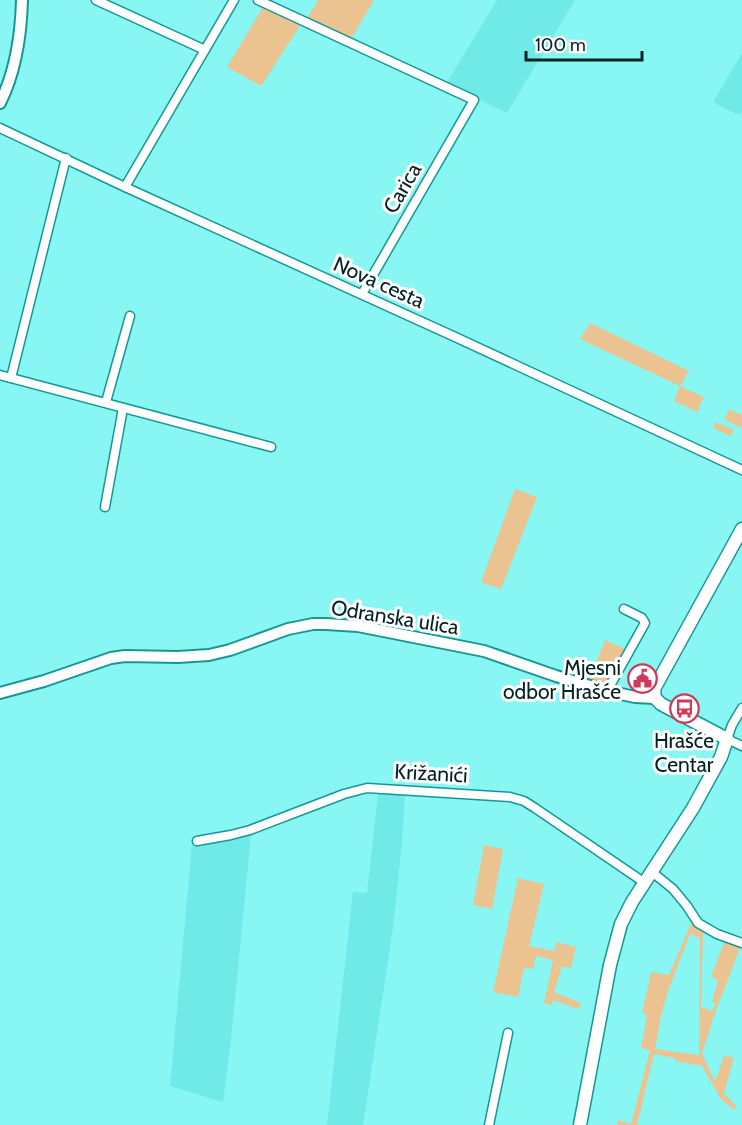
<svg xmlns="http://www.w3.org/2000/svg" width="742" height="1125" viewBox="0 0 742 1125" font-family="Cabin,sans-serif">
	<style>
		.built { fill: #70eae7 }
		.green { fill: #eac391; fill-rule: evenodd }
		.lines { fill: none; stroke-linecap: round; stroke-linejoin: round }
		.minor-casing { stroke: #169795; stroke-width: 11 }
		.tertiary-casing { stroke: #169795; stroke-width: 14 }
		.secondary-casing { stroke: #169795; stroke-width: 15 }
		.minor { stroke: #fff; stroke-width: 8 }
		.tertiary { stroke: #fff; stroke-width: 10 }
		.secondary { stroke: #fff; stroke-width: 12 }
		.labels { text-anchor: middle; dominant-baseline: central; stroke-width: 6; stroke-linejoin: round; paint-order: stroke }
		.street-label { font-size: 21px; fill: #002221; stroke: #fff }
		.poi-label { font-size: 21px; fill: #002221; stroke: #fff; text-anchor: end }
	</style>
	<rect width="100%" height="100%" fill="#88f6f2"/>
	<g class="built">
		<path d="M 497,0 L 575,0 L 507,113 L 446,84 Z"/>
		<path d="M 742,53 L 742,112 L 739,114 L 734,113 L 713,102 Z"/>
		<path d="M 378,793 L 405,794 L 402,843 L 393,928 L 363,1125 L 327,1125 L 353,892 L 367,893 Z"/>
		<path d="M 251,835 L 231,1040 L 223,1102 L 170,1086 L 192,844 Z"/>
	</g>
	<g class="green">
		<path d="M 318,0 L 374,0 L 351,39 L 307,18 Z"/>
		<path d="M 264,5 L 301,24 L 261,86 L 227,67 Z"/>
		<path d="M 590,323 L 689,371 L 680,386 L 704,397 L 697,412 L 674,401 L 680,386 L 580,339 Z"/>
		<path d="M 729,409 L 742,415 L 742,428 L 725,420 Z"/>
		<path d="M 716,422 L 734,430 L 731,436 L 713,428 Z"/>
		<path d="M 515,489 L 537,497 L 501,589 L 481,582 Z"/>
		<path d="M 605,640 L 627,650 L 607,684 L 589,680 Z"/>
		<path d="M 484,845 L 503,849 L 492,909 L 473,905 Z"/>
		<path d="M 518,878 L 544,884 L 529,946 L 554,951 L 557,942 L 576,947 L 571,968 L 562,966 L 554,992 L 581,1003 L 578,1009 L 553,1000 L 552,1005 L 544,1003 L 553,960 L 536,956 L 533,969 L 524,968 L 518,997 L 493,992 Z"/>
		<path d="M 692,921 L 696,927 L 703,930 L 701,1007 L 712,1011 L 716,1003 L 712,1002 L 718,980 L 711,977 L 725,940 L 741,945 L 715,1013 L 702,1053 L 714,1080 L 717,1077 L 724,1055 L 734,1058 L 724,1093 L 736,1106 L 734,1110 L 721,1099 L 702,1066 L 675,1061 L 675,1058 L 654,1054 L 637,1125 L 617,1125 L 618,1120 L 631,1124 L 650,1050 L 641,1048 L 647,1015 L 642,1013 L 651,972 L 669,975 ZM 690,934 L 700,938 L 699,1055 L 655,1049 L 661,1016 L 668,991 Z"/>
	</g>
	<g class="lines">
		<defs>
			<g id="minor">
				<path d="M 96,0 L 205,50"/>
				<path d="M 258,0 L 474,100 L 362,294"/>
				<path d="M 0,128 L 125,187 L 453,336 L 742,470"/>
				<path d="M 125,187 L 234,0"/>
				<path d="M 0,375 L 271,447"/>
				<path d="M 11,378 L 66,158"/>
				<path d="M 106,402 L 130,316"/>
				<path d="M 105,507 L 123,408"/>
				<path d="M 607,691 L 645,623 L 642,618 L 624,609"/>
				<path d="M 742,708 L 732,725 L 727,739 L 742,746"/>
				<path d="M 197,841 L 231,835 L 250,830 L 344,794 L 367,788 L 510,797 L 524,801 L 535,808 L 645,883"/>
				<path d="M 652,872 L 673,889 L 687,906 L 698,923 L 717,934 L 742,943"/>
				<path d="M 489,1125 L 508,1033"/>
			</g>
			<g id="tertiary">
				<path d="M 0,103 C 16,71 21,36 22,0"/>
				<path d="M 0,693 L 44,681 L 111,658 L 125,656 L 178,657 L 209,655 L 230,650 L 288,629 L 313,624 L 326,624 L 358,626 L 484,651 L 556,676 L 607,691 L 635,697 L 655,698"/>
			</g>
			<path id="secondary" d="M 580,1125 L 610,965 L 621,924 L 632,902 L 693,808 L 721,757 L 727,739 L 661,704 L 655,698 L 654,689 L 742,529"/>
		</defs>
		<use href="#minor" class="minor-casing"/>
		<use href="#tertiary" class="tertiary-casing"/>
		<use href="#secondary" class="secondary-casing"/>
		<use href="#minor" class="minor"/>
		<use href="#tertiary" class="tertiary"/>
		<use href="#secondary" class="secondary"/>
	</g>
	<defs>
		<symbol id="civic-ring" viewBox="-11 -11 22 22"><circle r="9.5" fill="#fff" stroke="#cc3c5a" stroke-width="1.5"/><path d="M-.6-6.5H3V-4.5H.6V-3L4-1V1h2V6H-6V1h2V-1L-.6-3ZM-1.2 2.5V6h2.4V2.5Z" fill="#cc3c5a"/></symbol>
		<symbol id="bus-ring" viewBox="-11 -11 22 22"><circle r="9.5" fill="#fff" stroke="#cc3c5a" stroke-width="1.5"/><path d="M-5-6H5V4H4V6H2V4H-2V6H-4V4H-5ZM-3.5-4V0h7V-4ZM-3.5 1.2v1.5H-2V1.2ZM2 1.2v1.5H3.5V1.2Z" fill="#cc3c5a"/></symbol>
	</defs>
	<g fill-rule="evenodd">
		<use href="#civic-ring" x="626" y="662" width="33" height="33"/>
		<use href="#bus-ring" x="668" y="692" width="33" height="33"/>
	</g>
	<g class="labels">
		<g class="street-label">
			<text transform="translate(402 188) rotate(-60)">Carica</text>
			<text transform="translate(379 282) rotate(24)">Nova cesta</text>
			<text transform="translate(395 617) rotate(9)">Odranska ulica</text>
			<text transform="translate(431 773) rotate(3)">Križanići</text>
		</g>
		<g class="poi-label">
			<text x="621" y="667">Mjesni<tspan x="621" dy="24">odbor Hrašće</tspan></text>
			<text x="684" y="740" text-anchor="middle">Hrašće<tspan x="684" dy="24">Centar</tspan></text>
		</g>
	</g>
	<path d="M526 51v9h116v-9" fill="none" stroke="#002221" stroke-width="3"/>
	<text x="535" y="51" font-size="18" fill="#002221" stroke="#ffffff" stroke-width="4.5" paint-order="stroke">100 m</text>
</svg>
